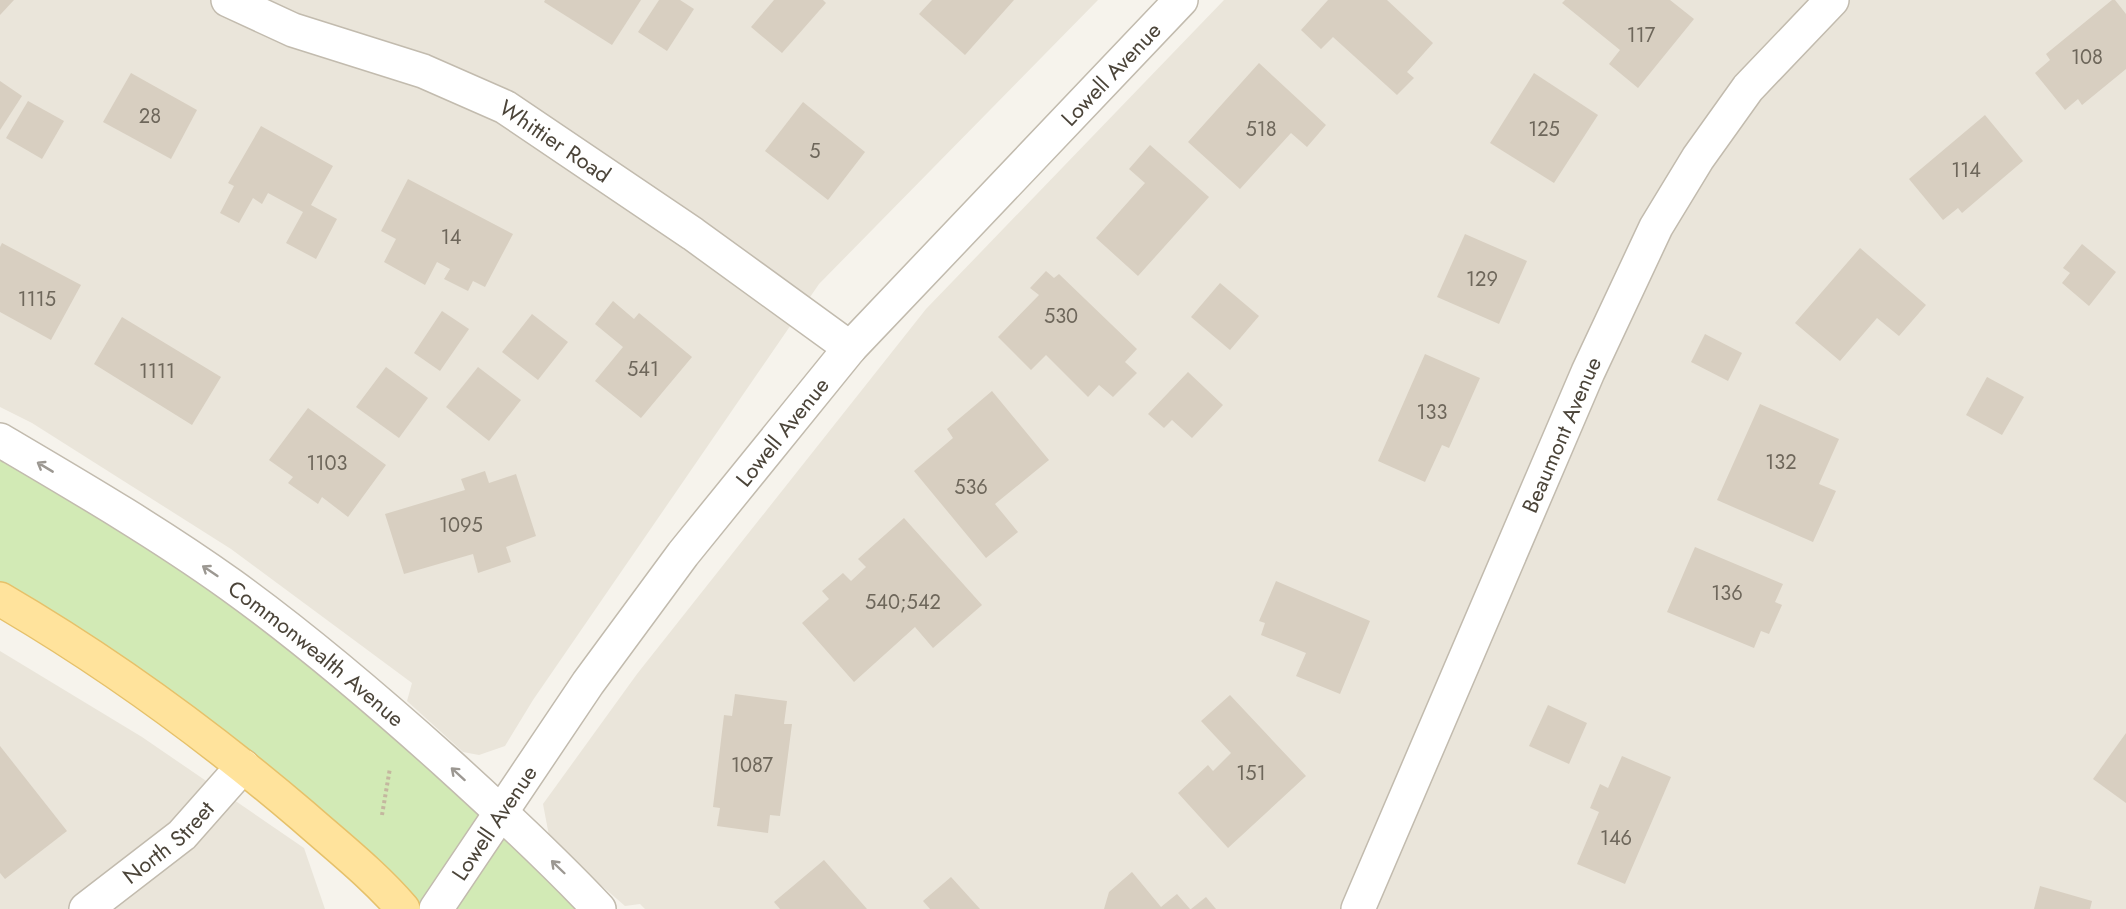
<svg xmlns="http://www.w3.org/2000/svg" width="2126" height="909" viewBox="0 0 2126 909" font-family="Jost,sans-serif">
	<style>
		.residential { fill: #eae5da }
		.green { fill: #d2eab5 }
		.building { fill: #d8cfc1 }
		.lines { fill: none; stroke-linecap: round; stroke-linejoin: round }
		.minor-casing { stroke: #c2bbae; stroke-width: 36 }
		.major-casing { stroke: #e6c16a; stroke-width: 36 }
		.path { stroke: #c4b79f; stroke-width: 4; stroke-dasharray: 3 3; stroke-linecap: butt }
		.minor { stroke: #fff; stroke-width: 33 }
		.major { stroke: #ffe39c; stroke-width: 33 }
		.oneway { stroke: #9c9892 }
		.labels { text-anchor: middle; dominant-baseline: central; stroke-width: 5; stroke-linejoin: round; paint-order: stroke }
		.number-label { font-size: 20px; fill: #6e675b }
		.street-label { font-size: 22px; fill: #4b4439; stroke: #fff }
	</style>
	<rect width="100%" height="100%" fill="#f6f3ec"/>
	<g class="residential">
		<path d="M 0,0 L 1098,0 L 819,284 L 533,700 L 505,746 L 479,755 L 463,752 L 407,701 L 412,683 L 231,549 L 32,423 L 0,407 Z"/>
		<path d="M 1224,0 L 2126,0 L 2126,909 L 645,909 L 640,904 L 625,906 L 550,841 L 543,804 L 637,674 L 926,309 Z"/>
		<path d="M 0,651 L 142,737 L 304,848 L 325,909 L 0,909 Z"/>
	</g>
	<path class="green" d="M 0,440 L 152,533 L 599,909 L 403,909 L 0,599 Z"/>
	<g class="building">
		<path d="M 0,0 L 14,0 L 0,15 Z"/>
		<path d="M 545,0 L 641,0 L 612,45 L 544,2 Z"/>
		<path d="M 659,0 L 680,0 L 694,9 L 667,51 L 638,32 Z"/>
		<path d="M 774,0 L 823,0 L 826,3 L 782,53 L 751,27 Z"/>
		<path d="M 932,0 L 1014,0 L 965,55 L 919,14 Z"/>
		<path d="M 1328,0 L 1387,0 L 1433,43 L 1407,72 L 1414,78 L 1397,95 L 1333,37 L 1321,49 L 1301,30 Z"/>
		<path d="M 1565,0 L 1670,0 L 1694,19 L 1638,88 L 1609,64 L 1620,50 L 1562,3 Z"/>
		<path d="M 2112,0 L 2115,0 L 2126,14 L 2126,69 L 2082,105 L 2078,99 L 2065,110 L 2035,73 L 2050,60 L 2046,54 Z"/>
		<path d="M 1259,63 L 1326,125 L 1307,147 L 1291,133 L 1240,189 L 1188,142 Z"/>
		<path d="M 131,73 L 197,110 L 171,159 L 103,122 Z"/>
		<path d="M 1534,73 L 1598,115 L 1554,183 L 1490,143 Z"/>
		<path d="M 0,81 L 22,96 L 0,130 Z"/>
		<path d="M 28,101 L 64,121 L 42,159 L 6,138 Z"/>
		<path d="M 803,102 L 865,152 L 828,200 L 765,151 Z"/>
		<path d="M 1985,115 L 2023,161 L 1962,213 L 1958,208 L 1943,220 L 1909,179 Z"/>
		<path d="M 261,126 L 333,166 L 311,205 L 337,219 L 316,259 L 286,243 L 303,212 L 268,193 L 262,204 L 253,198 L 239,223 L 220,213 L 234,186 L 228,183 Z"/>
		<path d="M 1150,145 L 1209,197 L 1138,276 L 1096,238 L 1145,183 L 1129,169 Z"/>
		<path d="M 408,179 L 513,234 L 485,287 L 473,281 L 468,291 L 444,279 L 450,269 L 437,262 L 425,285 L 384,262 L 396,239 L 381,231 Z"/>
		<path d="M 1465,234 L 1527,261 L 1499,324 L 1437,297 Z"/>
		<path d="M 2,243 L 81,285 L 51,340 L 0,312 L 0,247 Z"/>
		<path d="M 2082,244 L 2116,272 L 2089,306 L 2062,283 L 2070,273 L 2063,268 Z"/>
		<path d="M 1860,248 L 1926,305 L 1899,336 L 1877,318 L 1840,361 L 1795,323 Z"/>
		<path d="M 1046,271 L 1054,278 L 1059,274 L 1137,349 L 1125,362 L 1137,373 L 1113,397 L 1099,385 L 1088,397 L 1046,355 L 1031,370 L 998,337 L 1039,295 L 1030,288 Z"/>
		<path d="M 1220,283 L 1259,316 L 1230,350 L 1191,317 Z"/>
		<path d="M 613,301 L 634,319 L 639,313 L 692,357 L 641,418 L 595,381 L 623,347 L 595,324 Z"/>
		<path d="M 442,311 L 469,329 L 440,371 L 414,353 Z"/>
		<path d="M 532,314 L 568,342 L 538,380 L 502,352 Z"/>
		<path d="M 122,317 L 221,377 L 192,425 L 94,364 Z"/>
		<path d="M 1705,334 L 1742,353 L 1728,381 L 1691,362 Z"/>
		<path d="M 1425,354 L 1480,378 L 1449,448 L 1442,445 L 1425,482 L 1378,461 Z"/>
		<path d="M 386,367 L 428,398 L 399,438 L 356,407 Z"/>
		<path d="M 478,367 L 521,400 L 489,441 L 446,407 Z"/>
		<path d="M 1188,372 L 1223,405 L 1192,438 L 1172,420 L 1164,428 L 1148,414 Z"/>
		<path d="M 1987,377 L 2024,397 L 2002,435 L 1966,415 Z"/>
		<path d="M 992,391 L 1049,460 L 995,504 L 1018,532 L 986,558 L 914,471 L 953,438 L 947,429 Z"/>
		<path d="M 1760,404 L 1839,439 L 1819,484 L 1836,491 L 1813,542 L 1717,500 Z"/>
		<path d="M 308,408 L 386,465 L 348,517 L 322,497 L 318,504 L 288,483 L 293,477 L 269,460 Z"/>
		<path d="M 485,471 L 489,483 L 516,474 L 536,536 L 506,547 L 511,562 L 478,573 L 473,554 L 404,574 L 385,514 L 465,490 L 461,479 Z"/>
		<path d="M 904,518 L 982,605 L 933,648 L 915,627 L 854,682 L 802,623 L 829,599 L 822,591 L 843,573 L 851,581 L 866,567 L 858,559 Z"/>
		<path d="M 1695,547 L 1783,584 L 1775,602 L 1782,605 L 1769,634 L 1761,631 L 1754,648 L 1667,612 Z"/>
		<path d="M 1276,581 L 1370,621 L 1340,694 L 1296,676 L 1306,653 L 1261,635 L 1265,623 L 1259,621 Z"/>
		<path d="M 735,694 L 787,701 L 784,724 L 792,724 L 780,816 L 770,815 L 768,833 L 717,826 L 720,808 L 713,807 L 724,715 L 732,716 Z"/>
		<path d="M 1230,695 L 1306,776 L 1228,848 L 1178,793 L 1208,765 L 1213,771 L 1231,753 L 1201,721 Z"/>
		<path d="M 1548,705 L 1587,723 L 1569,764 L 1529,746 Z"/>
		<path d="M 2126,733 L 2126,803 L 2093,779 Z"/>
		<path d="M 0,746 L 67,831 L 5,879 L 0,873 Z"/>
		<path d="M 1622,756 L 1671,777 L 1625,884 L 1577,864 L 1599,812 L 1590,808 L 1600,784 L 1608,788 Z"/>
		<path d="M 824,860 L 867,909 L 780,909 L 774,902 Z"/>
		<path d="M 1132,872 L 1161,907 L 1177,894 L 1190,909 L 1104,909 L 1109,892 Z"/>
		<path d="M 951,877 L 980,909 L 930,909 L 923,901 Z"/>
		<path d="M 2040,886 L 2092,901 L 2090,909 L 2034,909 Z"/>
		<path d="M 1206,897 L 1216,909 L 1191,909 Z"/>
	</g>
	<g class="lines">
		<defs>
			<g id="minor">
				<path id="s1" d="M 228,0 L 293,30 L 423,71 L 505,107 L 693,234 L 850,348"/>
				<path id="s2" d="M 0,440 C 78,486 157,532 231,585 C 306,639 376,699 445,761 C 498,809 550,857 599,909"/>
				<path id="s3" d="M 86,909 L 182,835 L 243,766"/>
				<path id="s4" d="M 436,909 L 588,683 L 683,554 L 850,348 L 1181,0"/>
				<path id="s5" d="M 1358,909 L 1588,372 L 1656,227 L 1698,158 L 1748,88 L 1832,0"/>
			</g>
			<path id="major" d="M 0,599 C 108,662 208,735 303,816 C 337,846 374,875 403,909"/>
		</defs>
		<use href="#minor" class="minor-casing"/>
		<use href="#major" class="major-casing"/>
		<path class="path" d="M 382,815 L 390,768"/>
		<use href="#minor" class="minor"/>
		<use href="#major" class="major"/>
	</g>
	<defs><path id="oneway-shaft" d="M-6 0H5M1.5-3L5.5 0L1.5 3" fill="none" stroke-width="1.6" stroke-linecap="round" stroke-linejoin="round" transform="scale(1.5)"/></defs>
	<g class="oneway">
		<use href="#oneway-shaft" transform="translate(45 467) rotate(-149)"/>
		<use href="#oneway-shaft" transform="translate(210 571) rotate(-146)"/>
		<use href="#oneway-shaft" transform="translate(458 774) rotate(-138)"/>
		<use href="#oneway-shaft" transform="translate(558 867) rotate(-136)"/>
	</g>
	<g class="labels">
		<g class="number-label">
			<text x="1641" y="35">117</text>
			<text x="2087" y="57">108</text>
			<text x="150" y="116">28</text>
			<text x="1261" y="129">518</text>
			<text x="1544" y="129">125</text>
			<text x="815" y="151">5</text>
			<text x="1966" y="170">114</text>
			<text x="451" y="237">14</text>
			<text x="1482" y="279">129</text>
			<text x="37" y="299">1115</text>
			<text x="1061" y="316">530</text>
			<text x="643" y="369">541</text>
			<text x="157" y="371">1111</text>
			<text x="1432" y="412">133</text>
			<text x="1781" y="462">132</text>
			<text x="327" y="463">1103</text>
			<text x="971" y="487">536</text>
			<text x="461" y="525">1095</text>
			<text x="1727" y="593">136</text>
			<text x="903" y="602">540;542</text>
			<text x="752" y="765">1087</text>
			<text x="1251" y="773">151</text>
			<text x="1616" y="838">146</text>
		</g>
		<g class="street-label">
			<text stroke="none"><textPath href="#s4" startOffset="1076">Lowell Avenue</textPath></text>
			<text stroke="none"><textPath href="#s1" startOffset="358">Whittier Road</textPath></text>
			<text stroke="none"><textPath href="#s4" startOffset="590">Lowell Avenue</textPath></text>
			<text stroke="none"><textPath href="#s5" startOffset="516">Beaumont Avenue</textPath></text>
			<text stroke="none"><textPath href="#s2" startOffset="382">Commonwealth Avenue</textPath></text>
			<text stroke="none"><textPath href="#s4" startOffset="104">Lowell Avenue</textPath></text>
			<text stroke="none"><textPath href="#s3" startOffset="106">North Street</textPath></text>
		</g>
	</g>
</svg>
